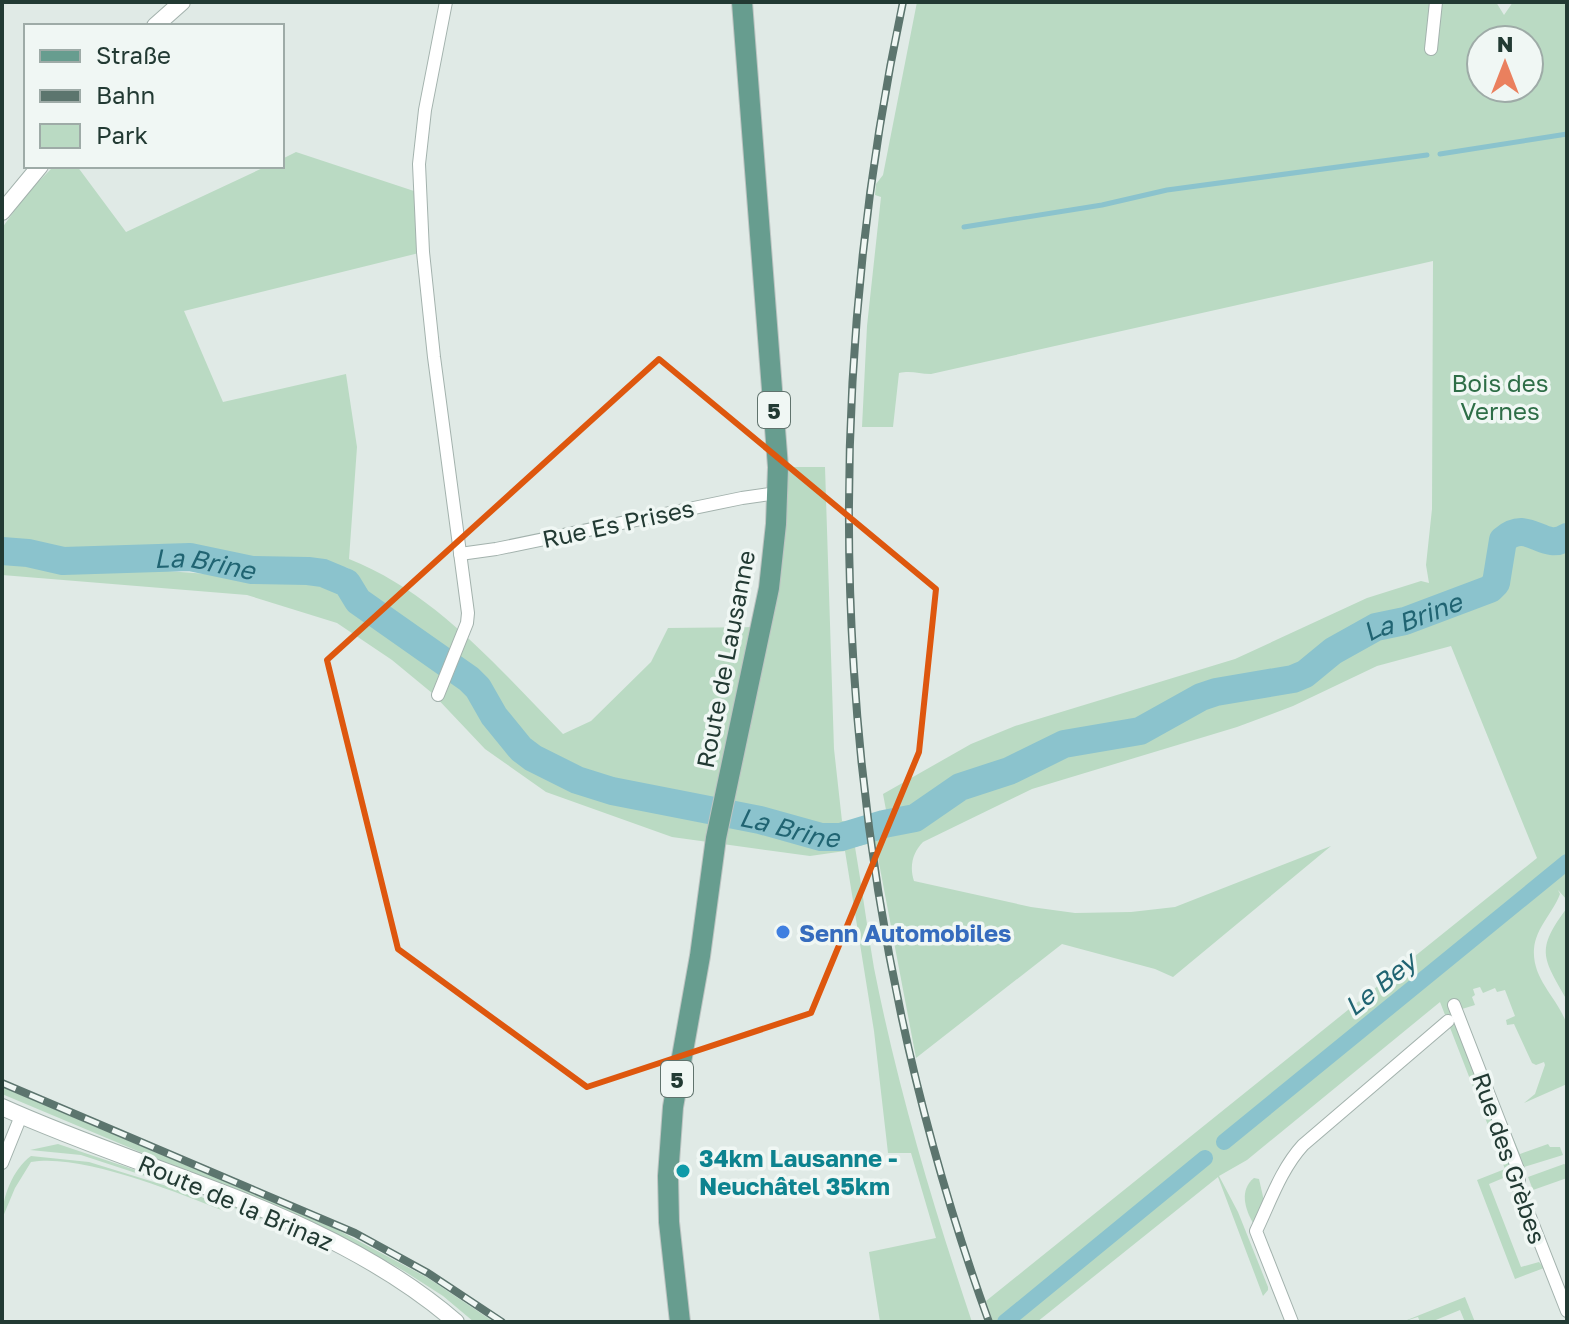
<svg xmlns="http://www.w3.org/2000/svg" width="1569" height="1324" viewBox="0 0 1569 1324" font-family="'Golos Text',sans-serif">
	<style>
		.green { fill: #badac3; fill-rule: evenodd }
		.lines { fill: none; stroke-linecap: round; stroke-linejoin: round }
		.stream { stroke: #8bc3cd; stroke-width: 5 }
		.canal { stroke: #8bc3cd; stroke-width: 16 }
		.river { stroke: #8bc3cd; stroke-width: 28 }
		.minor-casing { stroke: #a3b2ad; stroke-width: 14 }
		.tertiary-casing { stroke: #a3b2ad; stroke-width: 18 }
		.primary-casing { stroke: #bdc4c2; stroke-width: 22 }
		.minor { stroke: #fff; stroke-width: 12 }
		.tertiary { stroke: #fff; stroke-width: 16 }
		.primary { stroke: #679d8f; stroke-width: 20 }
		.rail-casing { stroke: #5c756e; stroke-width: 8 }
		.rail { stroke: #f0f7f4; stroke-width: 5; stroke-dasharray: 15; stroke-linecap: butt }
		.marked { fill: none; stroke: #de570e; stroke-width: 6; stroke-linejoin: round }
		.shop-dot { fill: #3f7fe0; stroke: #f0f7f4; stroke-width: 3 }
		.culture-dot { fill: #0f9aa8; stroke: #f0f7f4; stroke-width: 3 }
		.labels { text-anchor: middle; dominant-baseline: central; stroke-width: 7; stroke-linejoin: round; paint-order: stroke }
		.shield { fill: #f0f7f4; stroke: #60736d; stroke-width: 2 }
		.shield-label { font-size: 22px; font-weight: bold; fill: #223a33 }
		.park-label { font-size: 24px; fill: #2e6e47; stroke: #f0f7f4 }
		.street-label { font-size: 24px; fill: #223a33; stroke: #f0f7f4 }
		.shop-label { font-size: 24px; font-weight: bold; fill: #366cbe; stroke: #f0f7f4; text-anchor: start }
		.culture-label { font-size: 24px; font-weight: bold; fill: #0d838f; stroke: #f0f7f4; text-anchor: start }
		.water-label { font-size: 26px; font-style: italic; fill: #206472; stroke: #f0f7f4 }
	</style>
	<rect width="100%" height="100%" fill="#e0eae6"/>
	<g class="green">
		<path d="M 917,2 L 1496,2 L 1504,15 L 1513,2 L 1567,2 L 1567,900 L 1558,890 L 1560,894 C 1553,913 1536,927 1534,949 C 1532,979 1556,996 1566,1022 C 1569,1036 1567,1068 1567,1084 L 1524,1103 L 1535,1094 L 1545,1065 L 1544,1062 L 1536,1065 L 1532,1063 L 1514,1024 L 1507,1025 L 1506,1020 L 1515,1016 L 1505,990 L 1497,992 L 1495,988 L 1483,993 L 1480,987 L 1473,989 L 1475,995 L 1472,997 L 1475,1005 L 1462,1009 L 1512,1170 L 1508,1176 L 1489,1184 L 1521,1267 L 1539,1262 L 1544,1268 L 1515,1279 L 1477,1180 L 1505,1169 L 1440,1002 L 1247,1160 L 1219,1176 L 1238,1212 L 1268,1287 L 1268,1290 L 1263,1296 L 1218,1177 L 1037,1322 L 993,1322 L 986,1301 L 1537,858 L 1451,646 L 1377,666 L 1293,706 L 1237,727 L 1032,789 L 923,842 C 913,852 909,866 914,881 L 1031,907 L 1075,913 L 1131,912 L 1175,907 L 1331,846 L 1173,977 L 1155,969 L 1062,944 L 916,1058 L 875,842 L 855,847 C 862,887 867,928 874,968 C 898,1089 933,1206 972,1322 L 880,1322 L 869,1252 L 936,1238 L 911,1153 L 888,1153 L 874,1031 L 845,851 L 810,856 L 672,837 L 546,792 L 485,749 L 432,693 L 392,660 L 337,623 L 247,595 L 2,575 L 2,559 L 262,578 L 298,576 L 344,595 L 353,575 L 348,568 L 301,559 L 2,544 L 2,228 L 28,192 L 54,166 L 77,166 L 126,232 L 267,166 L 282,166 L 282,159 L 296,152 L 420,193 L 423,252 L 184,311 L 223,402 L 346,374 L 357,447 L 349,559 C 437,594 498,668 563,734 L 591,721 L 651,662 L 668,628 L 762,627 L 778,467 L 825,467 L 834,749 L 842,821 C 859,823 872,819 886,810 L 883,794 L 971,744 L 1015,726 L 1235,659 L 1367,598 L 1421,581 L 1429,583 L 1426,565 L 1432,509 L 1433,261 L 931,374 C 919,374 911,370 899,373 L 893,427 L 862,427 L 867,326 L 881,197 L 875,195 L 876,184 L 883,175 ZM 1481,40 L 1529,40 L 1529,88 L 1481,88 Z"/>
		<path d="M 1567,908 L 1567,1000 C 1543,958 1535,950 1567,908 Z"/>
		<path d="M 2,1087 L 336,1229 L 428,1278 L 494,1322 L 474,1322 L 443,1296 L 404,1271 L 349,1240 L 2,1094 Z"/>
		<path d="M 1511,1133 L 1520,1154 L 1548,1144 L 1550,1147 L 1560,1147 L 1563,1155 L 1524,1167 L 1510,1137 Z"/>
		<path d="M 58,1144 L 201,1192 L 262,1217 L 261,1219 L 200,1194 L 81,1155 L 30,1150 Z"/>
		<path d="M 31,1156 L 89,1162 L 199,1196 L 229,1209 L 224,1211 C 176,1192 81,1153 31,1162 L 15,1188 L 2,1219 C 2,1197 13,1169 31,1156 Z"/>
		<path d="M 1564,1164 L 1567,1165 L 1567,1178 L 1533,1190 L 1528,1177 Z"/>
		<path d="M 1254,1178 L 1259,1179 L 1264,1201 L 1253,1223 C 1245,1209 1239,1190 1254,1178 Z"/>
		<path d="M 1465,1297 L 1475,1322 L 1465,1322 L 1460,1310 L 1431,1322 L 1420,1322 L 1418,1317 L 1402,1322 Z"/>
	</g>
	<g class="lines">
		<g class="stream">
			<path d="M 1440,154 L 1567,134"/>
			<path d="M 964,227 L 1102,205 L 1167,190 L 1427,155"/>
		</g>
		<g class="canal">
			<path d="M 1224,1142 L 1567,862"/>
			<path d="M 1005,1322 L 1205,1158"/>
		</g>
		<path class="river" id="s1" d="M 2,551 L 28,553 L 63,561 L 190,557 L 252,570 L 308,571 L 323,573 L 347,583 L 358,601 L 469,679 L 478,688 L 494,716 L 521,749 L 533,758 L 577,780 L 612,791 L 760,820 L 821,837 L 841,837 L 884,824 L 915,818 L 960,787 L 1009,771 L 1064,744 L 1140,731 L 1201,697 L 1216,692 L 1293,679 L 1305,674 L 1333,651 L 1376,627 L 1405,621 L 1490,589 L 1496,583 L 1503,540 C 1529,517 1543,553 1567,537"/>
		<defs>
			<g id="minor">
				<path d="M 1431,49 L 1436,2"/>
				<path d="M 460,554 L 496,549 L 742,498 L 777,493"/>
				<path d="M 438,695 L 467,623 L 468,613 L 434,357 L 423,252 L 419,164 L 425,110 L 446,2"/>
				<path d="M 1454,1005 L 1519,1172 L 1519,1189 L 1567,1311"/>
				<path d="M 2,1163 L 21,1116"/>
				<path d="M 1292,1322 L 1256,1231 C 1270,1202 1281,1169 1303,1145 L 1448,1021"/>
			</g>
			<g id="tertiary">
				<path d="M 155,26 L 182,2"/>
				<path d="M 2,212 L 40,166"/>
				<path d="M 2,1107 C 154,1176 327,1211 456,1322"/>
			</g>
			<path id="primary" d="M 680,1322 L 669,1222 L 668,1176 L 673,1107 L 700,956 L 716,838 L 769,588 L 776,524 L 778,467 L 742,2"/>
		</defs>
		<use href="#minor" class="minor-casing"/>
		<use href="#tertiary" class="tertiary-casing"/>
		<use href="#primary" class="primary-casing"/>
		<use href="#minor" class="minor"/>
		<use href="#tertiary" class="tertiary"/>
		<use href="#primary" class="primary"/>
		<defs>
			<g id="rail">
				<path d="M 903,2 C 810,441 836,899 989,1322"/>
				<path d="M 2,1083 L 355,1233 L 428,1273 L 502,1322"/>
			</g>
		</defs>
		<use href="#rail" class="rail-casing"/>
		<use href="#rail" class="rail"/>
	</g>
	<path class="marked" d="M 659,359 L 936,589 L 919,752 L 811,1013 L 587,1087 L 398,949 L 327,660 Z"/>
	<circle class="shop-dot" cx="783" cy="932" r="8"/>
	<circle class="culture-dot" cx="683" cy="1171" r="8"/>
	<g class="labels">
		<g class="shield">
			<rect x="758" y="392" width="32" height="36" rx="6"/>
			<rect x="661" y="1061" width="32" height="36" rx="6"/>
		</g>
		<g class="shield-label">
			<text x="774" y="410">5</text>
			<text x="677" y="1079">5</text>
		</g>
		<g class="park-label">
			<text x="1500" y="382">Bois des<tspan x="1500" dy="28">Vernes</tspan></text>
		</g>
		<g class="street-label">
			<text transform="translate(618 523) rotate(-12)">Rue Es Prises</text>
			<text transform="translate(725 659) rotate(-79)">Route de Lausanne</text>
			<text transform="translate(1510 1158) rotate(71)">Rue des Grèbes</text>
			<text transform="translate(236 1202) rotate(23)">Route de la Brinaz</text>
		</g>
		<g class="shop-label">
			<text x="799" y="932">Senn Automobiles</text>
		</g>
		<g class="culture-label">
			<text x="699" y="1157">34km Lausanne -<tspan x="699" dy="28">Neuchâtel 35km</tspan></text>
		</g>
		<g class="water-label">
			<text stroke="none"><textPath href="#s1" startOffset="204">La Brine</textPath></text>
			<text stroke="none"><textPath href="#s1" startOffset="1550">La Brine</textPath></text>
			<text stroke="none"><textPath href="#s1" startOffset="876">La Brine</textPath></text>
			<text transform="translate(1380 984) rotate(-39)">Le Bey</text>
		</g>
	</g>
	<rect width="1569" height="1324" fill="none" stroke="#223a33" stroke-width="8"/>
	<rect x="24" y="24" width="260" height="144" fill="#f0f7f4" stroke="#9eaba7" stroke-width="2"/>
	<rect x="40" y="50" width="40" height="12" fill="#679d8f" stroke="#9eaba7" stroke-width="2"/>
	<text x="96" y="64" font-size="24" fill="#223a33">Straße</text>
	<rect x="40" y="90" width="40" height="12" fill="#5c756e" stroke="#9eaba7" stroke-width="2"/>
	<text x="96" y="104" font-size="24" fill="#223a33">Bahn</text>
	<rect x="40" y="124" width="40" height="24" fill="#badac3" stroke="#9eaba7" stroke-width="2"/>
	<text x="96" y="144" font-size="24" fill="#223a33">Park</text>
	<g transform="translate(1505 64)"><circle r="38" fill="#f0f7f4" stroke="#9eaba7" stroke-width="2"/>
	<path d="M0-6L14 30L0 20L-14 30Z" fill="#ea805e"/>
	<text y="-12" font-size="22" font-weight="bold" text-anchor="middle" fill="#223a33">N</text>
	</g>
</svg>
